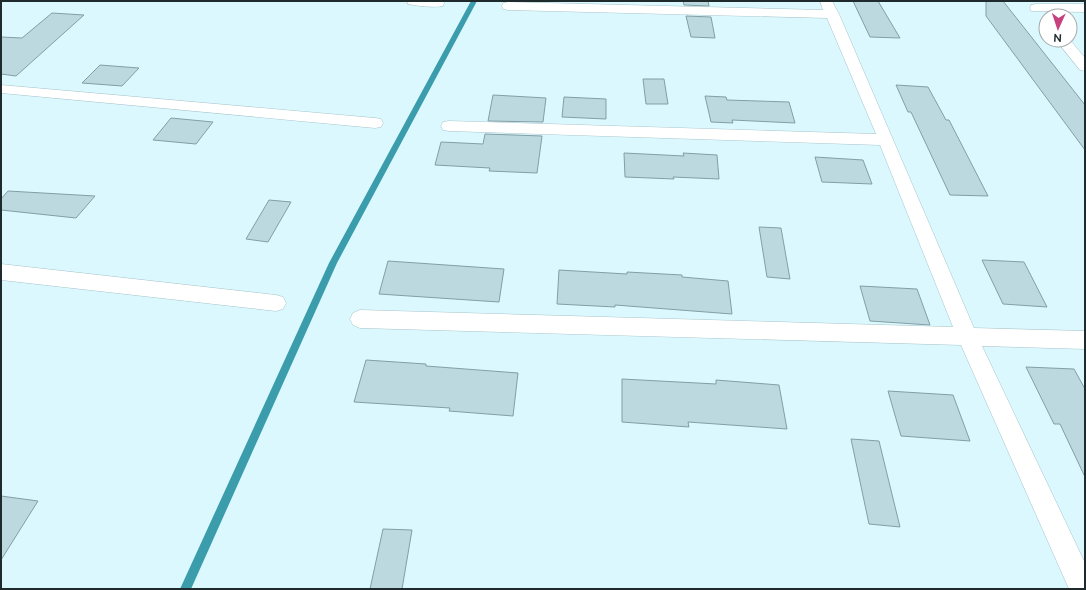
<svg xmlns="http://www.w3.org/2000/svg" width="1086" height="590" viewBox="0 0 1086 590" font-family="Raleway,sans-serif">
	<style>
		.lines { fill: none; stroke-linecap: round; stroke-linejoin: round }
		.stream { fill: #3b9cac; fill-rule: evenodd }
		.building { fill: #bcd9df; stroke: #839fa5 }
		.street-casing { stroke: #a6c3c9; stroke-width: 1 }
		.street { fill: #fff; fill-rule: evenodd }
	</style>
	<rect width="100%" height="100%" fill="#daf8fe"/>
	<g class="lines">
		<path class="stream" d="M 471,1 L 477,1 L 337,263 L 191,589 L 180,589 L 329,263 Z"/>
	</g>
	<g class="building">
		<path d="M 683,1 L 708,1 L 709,6 L 684,5 Z"/>
		<path d="M 853,1 L 878,1 L 900,38 L 870,37 Z"/>
		<path d="M 986,1 L 1003,1 L 1085,105 L 1085,150 L 986,16 Z"/>
		<path d="M 52,13 L 84,15 L 16,76 L 1,74 L 1,37 L 22,38 Z"/>
		<path d="M 686,16 L 711,17 L 715,38 L 691,37 Z"/>
		<path d="M 100,65 L 139,68 L 122,86 L 82,83 Z"/>
		<path d="M 643,79 L 664,79 L 668,104 L 646,104 Z"/>
		<path d="M 896,85 L 928,87 L 946,120 L 949,120 L 988,196 L 950,195 L 911,112 L 908,112 Z"/>
		<path d="M 493,95 L 546,98 L 543,122 L 488,121 Z"/>
		<path d="M 705,96 L 726,97 L 727,100 L 789,102 L 795,123 L 732,120 L 733,123 L 711,122 Z"/>
		<path d="M 564,97 L 606,99 L 606,119 L 562,117 Z"/>
		<path d="M 171,118 L 213,122 L 196,144 L 153,140 Z"/>
		<path d="M 485,134 L 542,136 L 537,173 L 489,171 L 490,168 L 435,165 L 441,142 L 483,144 Z"/>
		<path d="M 624,153 L 684,156 L 683,153 L 717,155 L 719,179 L 673,177 L 674,179 L 625,177 Z"/>
		<path d="M 815,157 L 863,160 L 872,184 L 822,182 Z"/>
		<path d="M 8,191 L 95,196 L 76,218 L 1,210 L 1,199 Z"/>
		<path d="M 269,200 L 291,202 L 268,242 L 246,239 Z"/>
		<path d="M 759,227 L 781,228 L 790,279 L 767,277 Z"/>
		<path d="M 982,260 L 1024,262 L 1047,307 L 1003,304 Z"/>
		<path d="M 388,261 L 504,269 L 499,302 L 379,294 Z"/>
		<path d="M 559,270 L 627,274 L 627,272 L 682,275 L 682,277 L 728,281 L 732,314 L 615,305 L 615,307 L 557,304 Z"/>
		<path d="M 860,286 L 917,289 L 930,325 L 870,321 Z"/>
		<path d="M 366,360 L 426,364 L 426,366 L 518,373 L 513,416 L 449,411 L 450,408 L 354,402 Z"/>
		<path d="M 1026,367 L 1074,369 L 1085,389 L 1085,477 L 1060,424 L 1054,424 Z"/>
		<path d="M 622,379 L 716,384 L 716,380 L 779,385 L 787,429 L 688,422 L 689,427 L 622,422 Z"/>
		<path d="M 888,391 L 953,395 L 970,441 L 901,436 Z"/>
		<path d="M 851,439 L 879,441 L 900,527 L 869,524 Z"/>
		<path d="M 1,496 L 38,501 L 1,560 Z"/>
		<path d="M 383,529 L 412,530 L 402,589 L 370,589 Z"/>
	</g>
	<g class="lines">
		<defs>
			<g id="street">
				<path d="M 407,1 L 443,1 L 444,3 L 443,6 C 433,8 418,6 408,4 Z"/>
				<path d="M 820,1 L 832,1 L 839,14 L 974,328 L 1085,331 L 1085,349 L 982,346 L 1085,563 L 1085,589 L 1069,589 L 961,345 L 360,328 L 353,325 L 350,319 L 353,313 L 360,310 L 953,327 L 880,145 L 449,131 L 443,130 L 441,126 L 443,122 L 449,121 L 876,134 L 827,18 L 508,10 L 503,9 L 502,6 L 503,3 L 508,2 L 823,10 Z"/>
				<path d="M 1036,4 L 1085,4 L 1085,12 L 1031,11 L 1030,8 L 1031,5 Z"/>
				<path d="M 1056,40 L 1070,40 L 1085,58 L 1085,71 L 1080,70 Z"/>
				<path d="M 1,85 L 375,118 L 381,119 L 383,123 L 381,127 L 375,128 L 1,93 Z"/>
				<path d="M 1,264 L 276,295 L 283,297 L 286,303 L 283,309 L 276,311 L 1,280 Z"/>
			</g>
		</defs>
		<use href="#street" class="street-casing"/>
		<use href="#street" class="street"/>
	</g>
	<rect width="1086" height="590" fill="none" stroke="#1f2a2c" stroke-width="4"/>
	<g transform="translate(1058 28) rotate(183)"><circle r="19" fill="#ffffff" stroke="#a5aaab"/>
	<path d="M0-3L7 15L0 10L-7 15Z" fill="#c8417e"/>
	<text y="-6" font-size="11" font-weight="bold" text-anchor="middle" fill="#1f2a2c">N</text>
	</g>
</svg>
